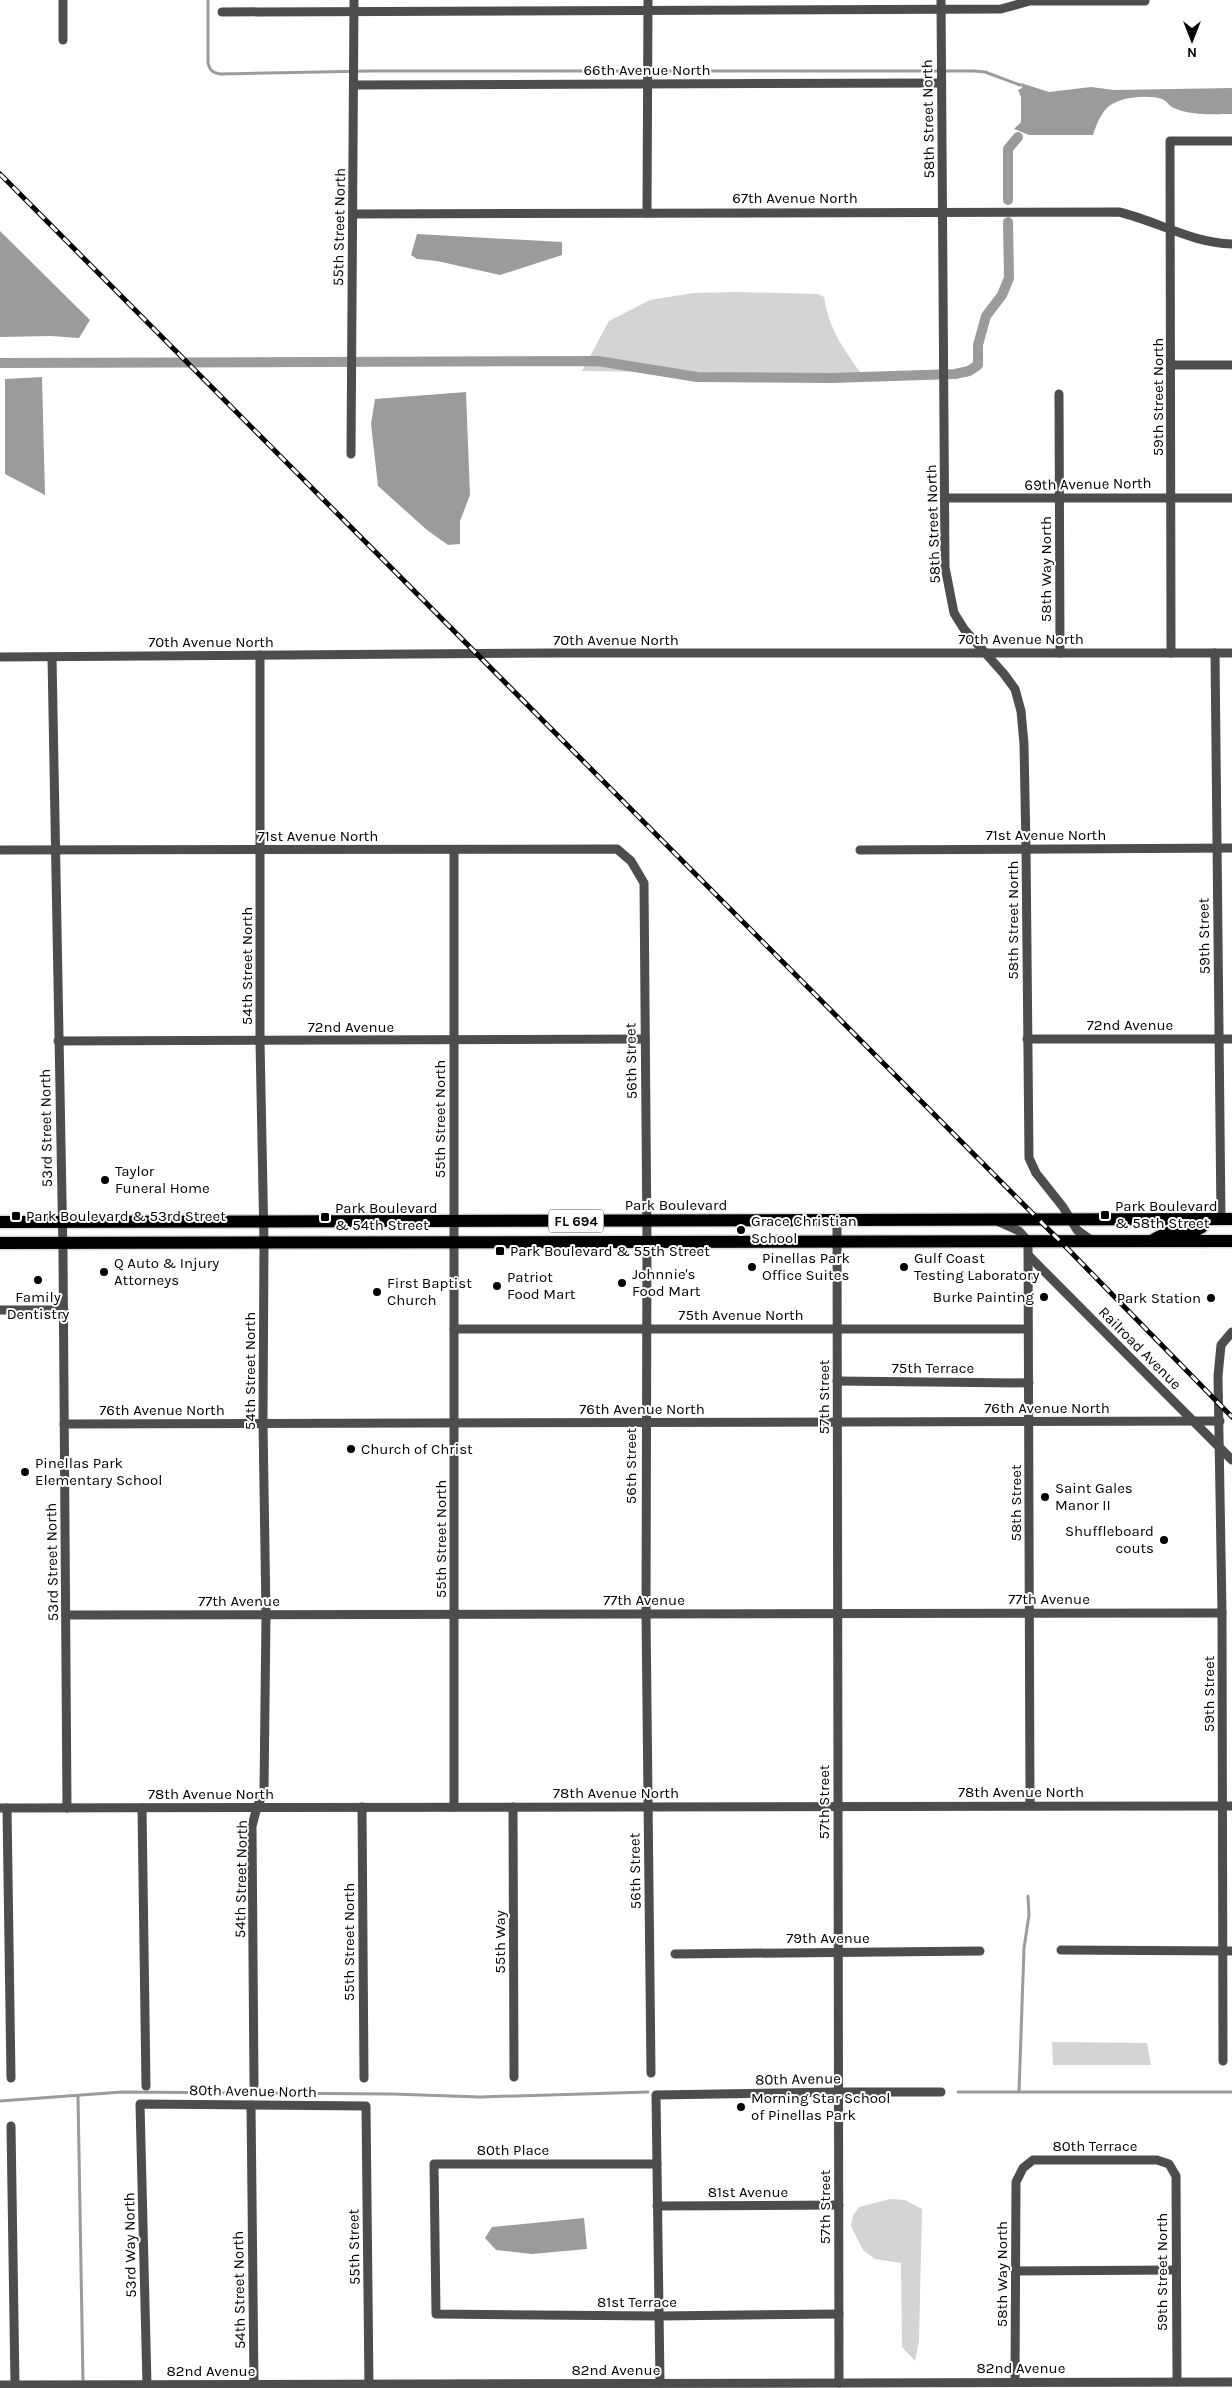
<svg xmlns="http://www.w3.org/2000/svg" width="1232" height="2388" viewBox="0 0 1232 2388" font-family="Karla,sans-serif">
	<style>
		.green { fill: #d4d4d4 }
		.water { fill: #9b9b9b }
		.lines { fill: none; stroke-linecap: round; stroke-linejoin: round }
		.stream { stroke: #9b9b9b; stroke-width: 3 }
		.canal { stroke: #9b9b9b; stroke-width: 10 }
		.major-casing { stroke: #dbdbdb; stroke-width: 15 }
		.minor { stroke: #4d4d4d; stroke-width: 9 }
		.major { stroke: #000; stroke-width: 12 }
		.rail-casing { stroke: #000; stroke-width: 5 }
		.rail { stroke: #fff; stroke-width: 3; stroke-dasharray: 9; stroke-linecap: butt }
		.poi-dot { fill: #000; stroke: #fff; stroke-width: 2 }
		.labels { text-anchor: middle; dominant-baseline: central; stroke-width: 4; stroke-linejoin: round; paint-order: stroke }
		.shield { fill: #fff; stroke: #4c4c4c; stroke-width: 1 }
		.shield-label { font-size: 14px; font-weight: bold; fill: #000 }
		.street-label { font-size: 15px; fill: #000; stroke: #fff }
		.poi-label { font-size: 15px; fill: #000; stroke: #fff; text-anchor: start }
	</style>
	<rect width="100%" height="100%" fill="#fff"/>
	<g class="green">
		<path d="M 737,292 L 818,294 L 824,297 C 829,330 844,349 862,375 L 582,371 L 609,321 L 650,300 L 693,293 Z"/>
		<path d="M 1052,2042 L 1147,2043 L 1151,2065 L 1053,2065 Z"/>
		<path d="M 890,2199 L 905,2200 L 922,2209 L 919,2341 L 915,2361 L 902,2347 L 901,2263 L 875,2259 L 863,2250 L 851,2226 L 853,2216 L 859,2207 Z"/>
	</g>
	<g class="water">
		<path d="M 1021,83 L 1049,92 L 1091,87 L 1114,90 L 1232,88 L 1232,114 C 1214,114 1191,116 1174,108 C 1170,107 1167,101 1162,99 C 1149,94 1116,97 1107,108 C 1100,115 1096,126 1093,135 L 1029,135 L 1014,129 L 1021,122 L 1021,97 L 1018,90 L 1022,88 Z"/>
		<path d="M 0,231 L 90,320 L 79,338 L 51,336 L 0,337 Z"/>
		<path d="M 417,234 L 562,242 L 562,255 L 500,275 L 437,261 L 417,259 L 411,255 Z"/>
		<path d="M 42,377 L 45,495 L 5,474 L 5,379 Z"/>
		<path d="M 466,392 L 470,495 L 460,521 L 460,544 L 448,545 L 427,530 L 378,486 L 371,424 L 375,399 Z"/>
		<path d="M 584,2218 L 587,2249 L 532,2254 L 496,2250 L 485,2238 L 492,2227 Z"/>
	</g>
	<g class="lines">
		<g class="stream">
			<path d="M 208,0 L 208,63 C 210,71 213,73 221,74 L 371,71 L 974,71 L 985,72 L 1020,85"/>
			<path d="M 958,2092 L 1232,2092"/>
			<path d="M 1019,2092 L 1024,1948 L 1029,1915 L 1028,1896"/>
			<path d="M 78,2096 L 83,2382"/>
			<path d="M 0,2101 L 122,2092 L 392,2094 L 480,2097 L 648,2092"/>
		</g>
		<g class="canal">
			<path d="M 1008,200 L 1008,149 L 1018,137"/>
			<path d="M 0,363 L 598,361 L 697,377 L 831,378 L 955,374 L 969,371 L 978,365 L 978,345 L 986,316 L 1002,295 L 1009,278 L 1008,222"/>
		</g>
		<defs>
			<g id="major">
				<path d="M 0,1222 L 1232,1219"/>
				<path d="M 1153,1240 C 1160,1236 1167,1232 1176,1231 C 1188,1229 1203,1235 1206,1219"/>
				<path d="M 0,1243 L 1232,1241"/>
			</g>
		</defs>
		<use href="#major" class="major-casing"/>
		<g class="minor">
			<path d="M 63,0 L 63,40"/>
			<path d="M 941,0 L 945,567 L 954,613 L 964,629 L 1004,674 L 1015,689 L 1021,711 L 1024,744 L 1026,848 L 1029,1158 L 1036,1173 L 1063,1207 L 1077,1230 L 1092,1241"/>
			<path d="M 222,12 L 1001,9 L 1030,1 L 1145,1"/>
			<path d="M 354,85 L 941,83"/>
			<path d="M 647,213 L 648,0"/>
			<path d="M 353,214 L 1119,212 C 1157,221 1192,243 1232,244"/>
			<path d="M 1172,365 L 1232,365"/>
			<path d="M 1059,394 L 1060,653"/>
			<path d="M 351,454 L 354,0"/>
			<path d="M 945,498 L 1232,498"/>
			<path d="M 1171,653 L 1170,141 L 1232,141"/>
			<path d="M 1215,653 L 1221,1219"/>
			<path d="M 0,657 L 557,653 L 1232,653"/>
			<path d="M 52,657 L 63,1253 L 67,1808"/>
			<path d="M 0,850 L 617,849 L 631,861 L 644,883 L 647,1242 L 646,1614 L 651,2073"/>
			<path d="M 454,850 L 454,1807"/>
			<path d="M 860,850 L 1232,848"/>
			<path d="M 1027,1039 L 1232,1039"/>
			<path d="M 58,1041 L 645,1039"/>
			<path d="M 837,1220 L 839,2383"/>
			<path d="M 999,1222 L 1019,1231 L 1028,1241 L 1030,1805"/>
			<path d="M 1029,1256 L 1232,1460"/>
			<path d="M 0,1310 L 64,1310"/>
			<path d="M 454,1329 L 1028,1329"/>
			<path d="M 837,1381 L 1029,1383"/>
			<path d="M 64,1424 L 1220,1421"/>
			<path d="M 66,1615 L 1222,1613"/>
			<path d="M 362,1807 L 364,2078"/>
			<path d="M 513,1807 L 514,2077"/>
			<path d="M 0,1808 L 1232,1806"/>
			<path d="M 7,1808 L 11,2078"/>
			<path d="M 142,1808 L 146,2086"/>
			<path d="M 1061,1950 L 1232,1951"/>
			<path d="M 675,1954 L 980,1951"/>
			<path d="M 1223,2061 L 1222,1613 L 1218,1376 L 1221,1345 L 1232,1332"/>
			<path d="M 254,2085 L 252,1826 L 257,1807 L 264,1792 L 266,1615 L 263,1423 L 264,1243 L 260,1041 L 260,655"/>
			<path d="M 251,2105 L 254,2384"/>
			<path d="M 11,2126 L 15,2385"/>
			<path d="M 657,2164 L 434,2164 L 436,2314 L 659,2316 L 839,2314"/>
			<path d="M 657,2206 L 839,2205"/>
			<path d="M 1016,2271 L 1176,2270"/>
			<path d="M 1015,2382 L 1016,2182 L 1023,2168 L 1033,2160 L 1157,2160 L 1169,2164 L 1176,2176 L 1177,2382"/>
			<path d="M 660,2383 L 656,2095 L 839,2092 L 941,2092"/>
			<path d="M 0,2385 L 1232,2382"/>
			<path d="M 147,2385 L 140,2104 L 366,2106 L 369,2388"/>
		</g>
		<use href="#major" class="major"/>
		<defs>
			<path id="rail" d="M 0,174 L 1060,1241 L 1232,1417"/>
		</defs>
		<use href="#rail" class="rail-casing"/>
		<use href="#rail" class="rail"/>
	</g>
	<g class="poi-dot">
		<circle cx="105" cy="1180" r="5"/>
		<rect x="1100" y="1210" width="10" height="10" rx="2.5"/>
		<rect x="11" y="1211" width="10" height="10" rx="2.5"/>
		<rect x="320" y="1212" width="10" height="10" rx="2.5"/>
		<circle cx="741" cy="1230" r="5"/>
		<rect x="495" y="1246" width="10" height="10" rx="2.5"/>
		<circle cx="752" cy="1267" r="5"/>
		<circle cx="904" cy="1267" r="5"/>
		<circle cx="104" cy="1272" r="5"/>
		<circle cx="38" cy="1280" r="5"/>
		<circle cx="622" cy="1283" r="5"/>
		<circle cx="497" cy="1286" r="5"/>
		<circle cx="377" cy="1292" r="5"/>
		<circle cx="1044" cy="1297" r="5"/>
		<circle cx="1211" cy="1298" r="5"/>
		<circle cx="351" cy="1449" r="5"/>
		<circle cx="25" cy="1472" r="5"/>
		<circle cx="1045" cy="1497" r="5"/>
		<circle cx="1164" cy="1540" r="5"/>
		<circle cx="741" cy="2107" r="5"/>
	</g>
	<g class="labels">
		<rect class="shield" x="548.5" y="1209.5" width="55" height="23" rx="4"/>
		<g class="shield-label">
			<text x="576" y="1221">FL 694</text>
		</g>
		<g class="street-label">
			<text x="647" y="70">66th Avenue North</text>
			<text transform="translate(928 119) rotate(-91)">58th Street North</text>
			<text x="795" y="198">67th Avenue North</text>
			<text transform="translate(339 227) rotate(-89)">55th Street North</text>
			<text transform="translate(1158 397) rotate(-90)">59th Street North</text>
			<text transform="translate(1088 484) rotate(-1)">69th Avenue North</text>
			<text transform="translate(933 524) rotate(-92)">58th Street North</text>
			<text transform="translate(1046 569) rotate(-90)">58th Way North</text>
			<text x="1021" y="639">70th Avenue North</text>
			<text x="616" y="640">70th Avenue North</text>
			<text x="211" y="642">70th Avenue North</text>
			<text x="1046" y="835">71st Avenue North</text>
			<text x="318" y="836">71st Avenue North</text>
			<text transform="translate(1013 920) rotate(-90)">58th Street North</text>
			<text transform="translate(1204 936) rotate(-91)">59th Street</text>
			<text transform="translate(247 966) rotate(-90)">54th Street North</text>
			<text x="1130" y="1025">72nd Avenue</text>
			<text x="351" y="1027">72nd Avenue</text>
			<text transform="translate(631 1061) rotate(-91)">56th Street</text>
			<text transform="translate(440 1119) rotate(-90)">55th Street North</text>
			<text transform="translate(46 1128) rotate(-91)">53rd Street North</text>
			<text x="676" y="1205">Park Boulevard</text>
			<text x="741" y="1315">75th Avenue North</text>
			<text transform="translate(1140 1348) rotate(45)">Railroad Avenue</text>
			<text x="933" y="1368">75th Terrace</text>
			<text transform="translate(250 1371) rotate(-90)">54th Street North</text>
			<text transform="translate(824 1397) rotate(-90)">57th Street</text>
			<text x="1047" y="1408">76th Avenue North</text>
			<text x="642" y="1409">76th Avenue North</text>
			<text x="162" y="1410">76th Avenue North</text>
			<text transform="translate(631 1466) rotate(-90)">56th Street</text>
			<text transform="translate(1016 1503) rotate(-90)">58th Street</text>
			<text transform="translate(441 1539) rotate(-90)">55th Street North</text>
			<text transform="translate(52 1562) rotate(-91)">53rd Street North</text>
			<text x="1049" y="1599">77th Avenue</text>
			<text x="644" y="1600">77th Avenue</text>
			<text x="239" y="1601">77th Avenue</text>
			<text transform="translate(1209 1694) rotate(-90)">59th Street</text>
			<text x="1021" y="1792">78th Avenue North</text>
			<text x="616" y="1793">78th Avenue North</text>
			<text x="211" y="1794">78th Avenue North</text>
			<text transform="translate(824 1802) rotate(-90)">57th Street</text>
			<text transform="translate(635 1871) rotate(-91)">56th Street</text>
			<text transform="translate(241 1879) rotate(-89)">54th Street North</text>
			<text x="828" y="1938">79th Avenue</text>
			<text transform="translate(349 1942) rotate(-90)">55th Street North</text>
			<text transform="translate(500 1942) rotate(-90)">55th Way</text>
			<text transform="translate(798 2079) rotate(-1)">80th Avenue</text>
			<text transform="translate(253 2091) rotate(1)">80th Avenue North</text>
			<text x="1095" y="2146">80th Terrace</text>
			<text x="513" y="2150">80th Place</text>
			<text x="748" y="2192">81st Avenue</text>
			<text transform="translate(825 2207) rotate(-90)">57th Street</text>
			<text transform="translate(130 2245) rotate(-91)">53rd Way North</text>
			<text transform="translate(354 2247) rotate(-91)">55th Street</text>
			<text transform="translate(1162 2272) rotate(-90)">59th Street North</text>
			<text transform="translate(1002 2274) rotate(-90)">58th Way North</text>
			<text transform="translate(239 2290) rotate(-91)">54th Street North</text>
			<text x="637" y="2302">81st Terrace</text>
			<text x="1021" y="2368">82nd Avenue</text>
			<text x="616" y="2370">82nd Avenue</text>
			<text x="211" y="2371">82nd Avenue</text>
		</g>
		<g class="poi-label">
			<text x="115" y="1171">Taylor<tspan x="115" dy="17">Funeral Home</tspan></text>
			<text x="1115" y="1206">Park Boulevard<tspan x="1115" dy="17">&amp; 58th Street</tspan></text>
			<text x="335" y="1208">Park Boulevard<tspan x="335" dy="17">&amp; 54th Street</tspan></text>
			<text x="26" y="1216">Park Boulevard &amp; 53rd Street</text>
			<text x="751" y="1221">Grace Christian<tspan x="751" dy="17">School</tspan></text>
			<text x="510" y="1251">Park Boulevard &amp; 55th Street</text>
			<text x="762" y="1258">Pinellas Park<tspan x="762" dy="17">Office Suites</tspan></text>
			<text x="914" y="1258">Gulf Coast<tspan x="914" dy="17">Testing Laboratory</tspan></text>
			<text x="114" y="1263">Q Auto &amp; Injury<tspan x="114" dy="17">Attorneys</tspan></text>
			<text x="632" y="1274">Johnnie's<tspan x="632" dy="17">Food Mart</tspan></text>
			<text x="507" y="1277">Patriot<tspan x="507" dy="17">Food Mart</tspan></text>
			<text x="387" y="1283">First Baptist<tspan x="387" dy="17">Church</tspan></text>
			<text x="38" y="1297" text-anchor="middle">Family<tspan x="38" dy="17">Dentistry</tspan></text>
			<text x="1034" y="1297" text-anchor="end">Burke Painting</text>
			<text x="1201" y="1298" text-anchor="end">Park Station</text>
			<text x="361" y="1449">Church of Christ</text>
			<text x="35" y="1463">Pinellas Park<tspan x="35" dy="17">Elementary School</tspan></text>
			<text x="1055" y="1488">Saint Gales<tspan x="1055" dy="17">Manor II</tspan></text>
			<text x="1154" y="1531" text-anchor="end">Shuffleboard<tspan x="1154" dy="17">couts</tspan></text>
			<text x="751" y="2098">Morning Star School<tspan x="751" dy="17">of Pinellas Park</tspan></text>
		</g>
	</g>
	<g transform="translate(1192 40) rotate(180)" stroke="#ffffff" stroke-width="4" paint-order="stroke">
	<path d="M0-4L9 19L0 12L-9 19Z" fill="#000000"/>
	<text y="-8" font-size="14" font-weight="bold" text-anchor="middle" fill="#000000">N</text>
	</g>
</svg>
